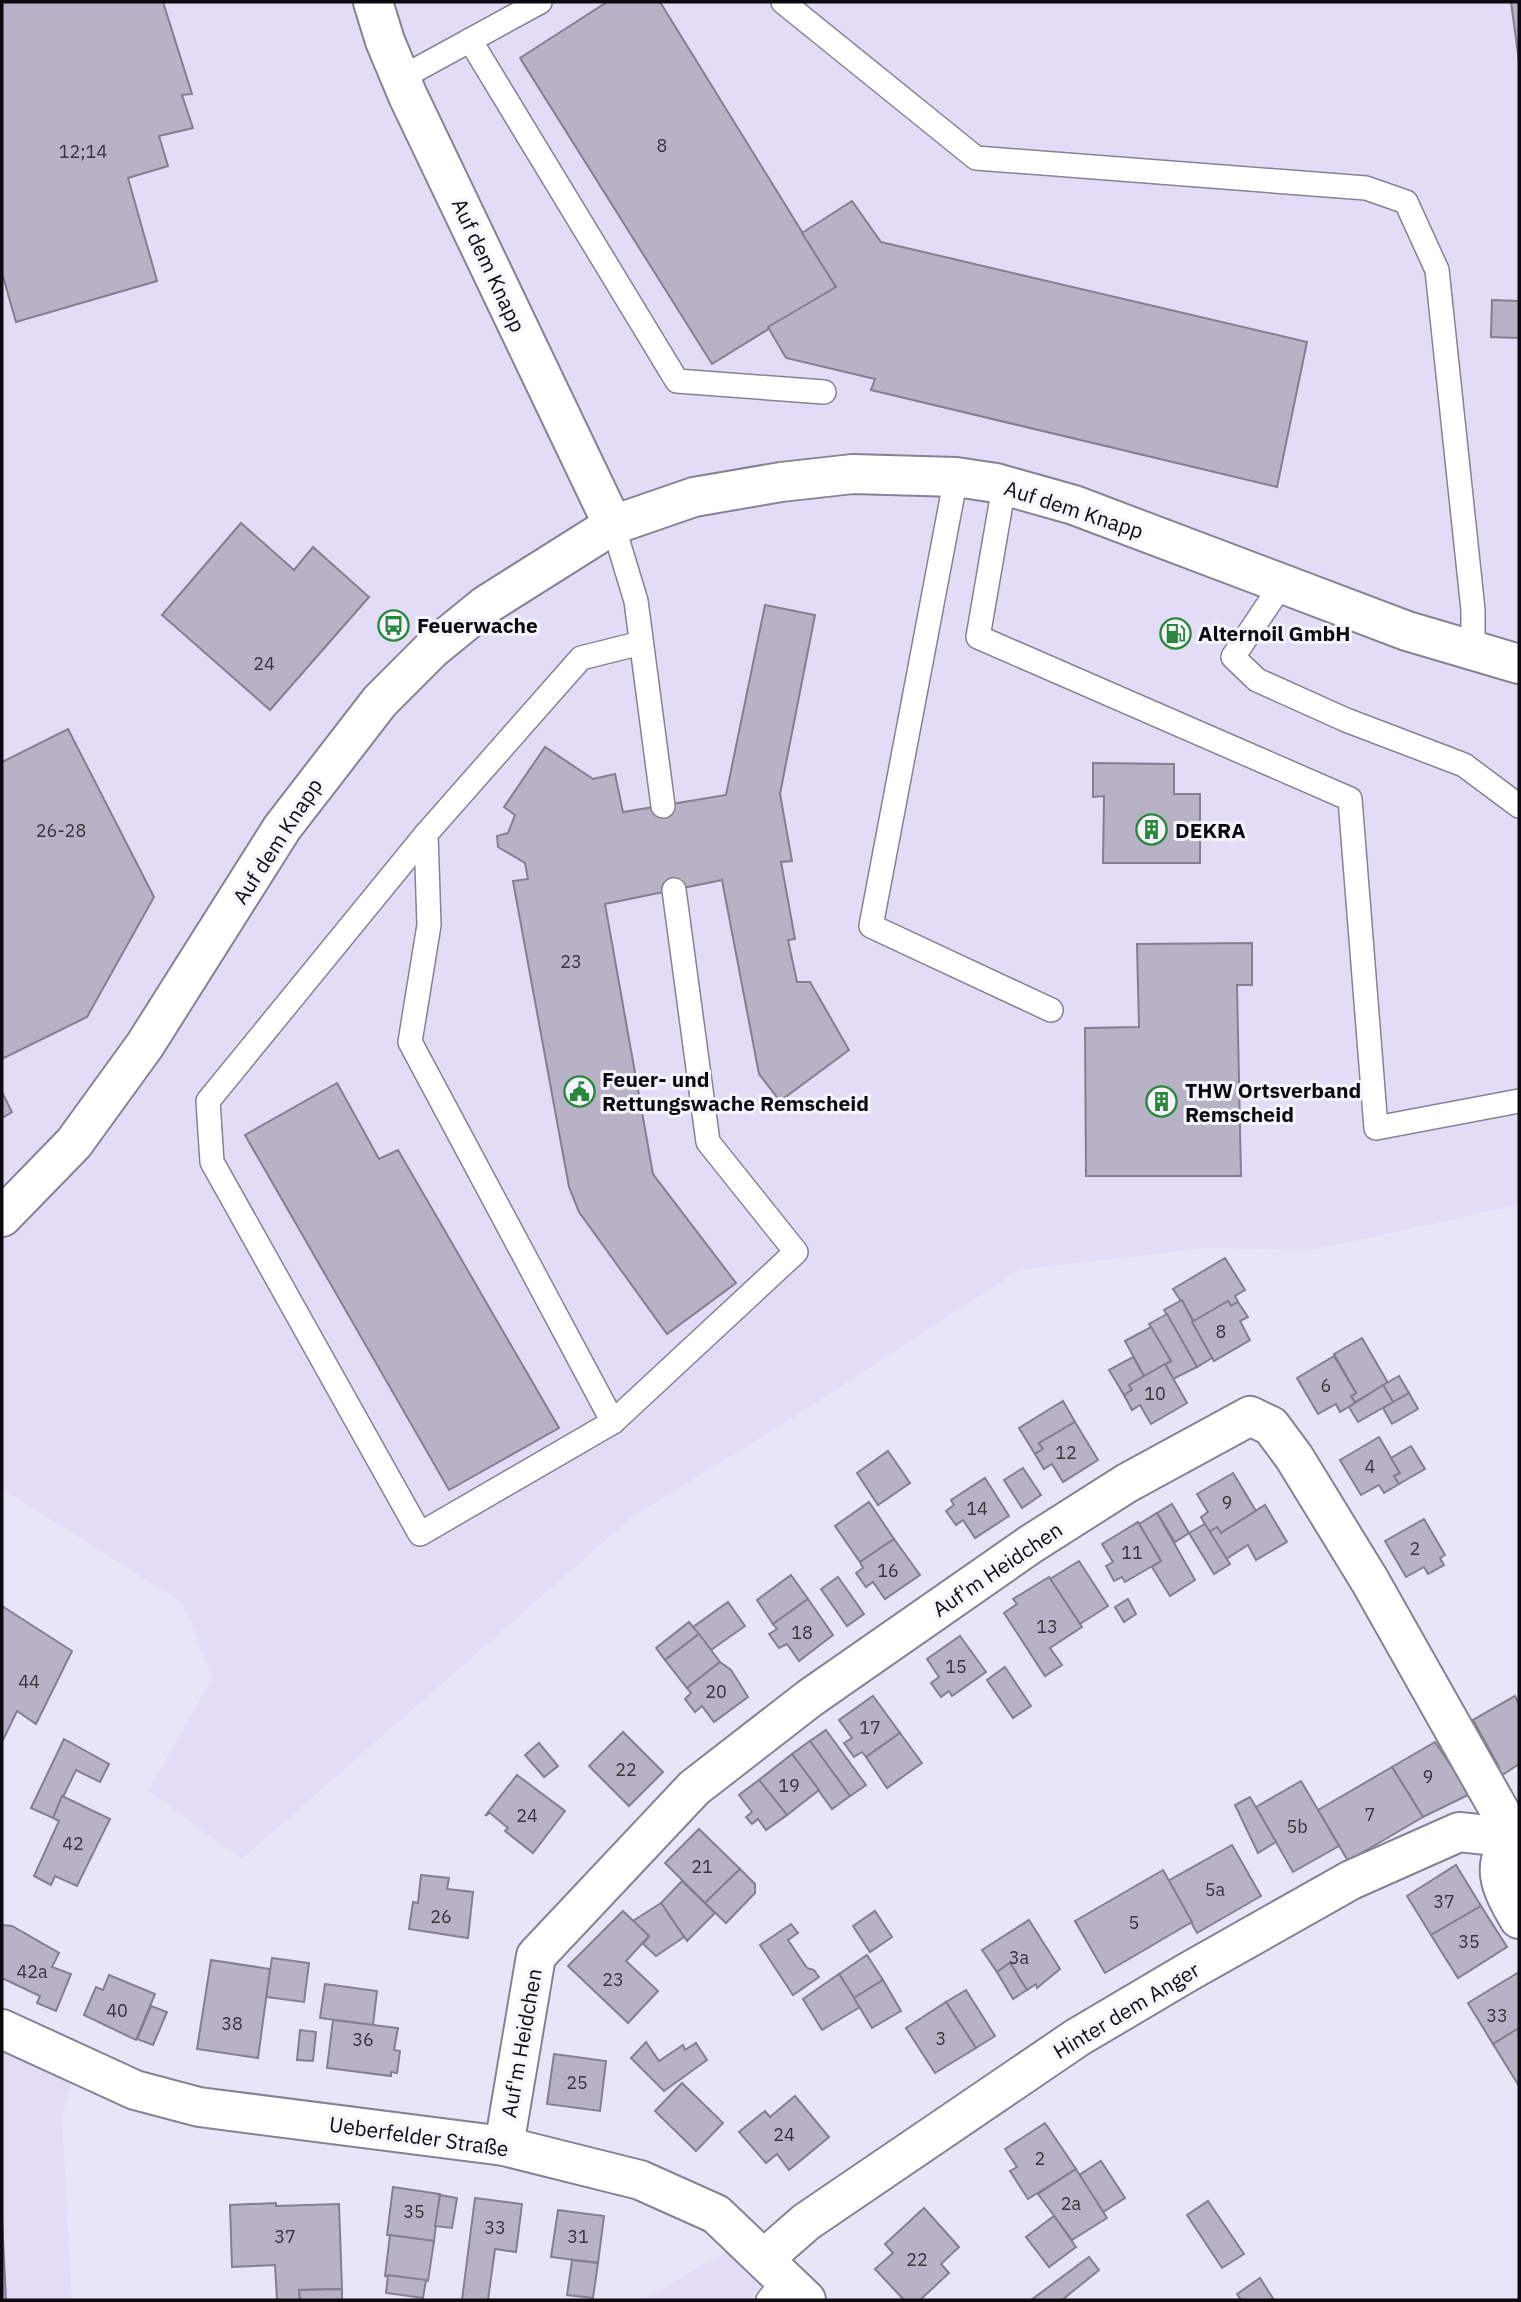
<svg xmlns="http://www.w3.org/2000/svg" width="1521" height="2302" viewBox="0 0 1521 2302" font-family="'IBM Plex Sans',sans-serif">
	<style>
		.built { fill: #e3dcf7 }
		.building { fill: #b7b2c5; stroke: #837f91; stroke-width: 2 }
		.lines { fill: none; stroke-linecap: round; stroke-linejoin: round }
		.service-casing { stroke: #868293; stroke-width: 26 }
		.minor-casing { stroke: #868293; stroke-width: 42 }
		.service { stroke: #fff; stroke-width: 23 }
		.minor { stroke: #fff; stroke-width: 38 }
		.labels { text-anchor: middle; dominant-baseline: central; stroke-width: 6; stroke-linejoin: round; paint-order: stroke }
		.number-label { font-size: 18px; fill: #37343d }
		.street-label { font-size: 21px; fill: #0c0a10; stroke: #f6f4fc }
		.poi-label { font-size: 21px; font-weight: bold; fill: #0c0a10; stroke: #f6f4fc; text-anchor: start }
	</style>
	<rect width="100%" height="100%" fill="#e9e5f8"/>
	<g class="built">
		<path d="M 2,2 L 1519,2 L 1519,1205 L 1312,1250 L 1206,1248 L 1019,1270 L 794,1417 L 632,1517 L 242,1859 L 148,1791 L 212,1678 L 183,1603 L 2,1489 Z"/>
		<path d="M 2,2038 L 73,2078 L 62,2116 L 72,2300 L 2,2300 Z"/>
		<path d="M 733,2248 L 782,2300 L 642,2300 Z"/>
	</g>
	<g class="building">
		<path d="M 2,2 L 163,2 L 192,94 L 182,95 L 193,128 L 159,136 L 168,166 L 128,178 L 157,281 L 16,322 L 2,273 Z"/>
		<path d="M 607,2 L 660,2 L 836,287 L 712,364 L 520,58 Z"/>
		<path d="M 1511,2 L 1519,2 L 1519,61 Z"/>
		<path d="M 852,201 L 881,242 L 1307,342 L 1277,487 L 871,390 L 875,379 L 786,358 L 768,327 L 836,287 L 802,233 Z"/>
		<path d="M 1492,300 L 1519,301 L 1519,338 L 1491,337 Z"/>
		<path d="M 241,523 L 294,570 L 313,547 L 369,597 L 270,710 L 162,615 Z"/>
		<path d="M 765,605 L 815,615 L 780,794 L 792,861 L 781,862 L 795,939 L 788,940 L 797,982 L 810,982 L 849,1050 L 780,1101 L 759,1074 L 722,880 L 605,904 L 653,1174 L 736,1283 L 667,1334 L 579,1212 L 569,1187 L 513,881 L 528,879 L 525,863 L 498,847 L 497,836 L 508,833 L 515,815 L 504,807 L 545,747 L 593,779 L 615,774 L 623,812 L 726,795 Z"/>
		<path d="M 68,729 L 154,897 L 87,1017 L 2,1059 L 2,762 Z"/>
		<path d="M 1093,763 L 1174,764 L 1174,794 L 1200,794 L 1200,863 L 1103,863 L 1104,796 L 1093,797 Z"/>
		<path d="M 1252,943 L 1252,985 L 1237,985 L 1241,1176 L 1086,1176 L 1085,1028 L 1139,1027 L 1137,944 Z"/>
		<path d="M 337,1083 L 379,1159 L 398,1150 L 559,1428 L 449,1490 L 245,1135 Z"/>
		<path d="M 2,1092 L 12,1112 L 2,1118 Z"/>
		<path d="M 1225,1258 L 1245,1290 L 1235,1296 L 1238,1302 L 1231,1306 L 1228,1301 L 1194,1321 L 1173,1289 Z"/>
		<path d="M 1182,1300 L 1212,1358 L 1197,1367 L 1164,1310 Z"/>
		<path d="M 1228,1301 L 1231,1306 L 1238,1302 L 1248,1317 L 1240,1321 L 1250,1340 L 1214,1361 L 1192,1322 Z"/>
		<path d="M 1167,1314 L 1197,1367 L 1173,1379 L 1165,1364 L 1171,1361 L 1149,1324 Z"/>
		<path d="M 1151,1327 L 1171,1361 L 1144,1376 L 1125,1341 Z"/>
		<path d="M 1362,1338 L 1388,1383 L 1355,1402 L 1351,1396 L 1356,1393 L 1334,1354 Z"/>
		<path d="M 1334,1356 L 1356,1393 L 1351,1396 L 1355,1403 L 1340,1412 L 1336,1404 L 1318,1414 L 1297,1378 Z"/>
		<path d="M 1133,1357 L 1144,1376 L 1129,1385 L 1132,1390 L 1124,1395 L 1109,1370 Z"/>
		<path d="M 1165,1364 L 1187,1403 L 1151,1424 L 1140,1405 L 1132,1410 L 1124,1395 L 1132,1390 L 1129,1385 Z"/>
		<path d="M 1399,1376 L 1409,1393 L 1393,1402 L 1383,1385 Z"/>
		<path d="M 1383,1385 L 1393,1402 L 1358,1422 L 1349,1407 Z"/>
		<path d="M 1409,1393 L 1418,1409 L 1392,1424 L 1383,1408 Z"/>
		<path d="M 1063,1401 L 1075,1422 L 1039,1443 L 1043,1449 L 1035,1454 L 1019,1428 Z"/>
		<path d="M 1075,1422 L 1098,1460 L 1063,1482 L 1052,1464 L 1044,1469 L 1035,1454 L 1043,1449 L 1039,1443 Z"/>
		<path d="M 1379,1437 L 1400,1473 L 1394,1476 L 1399,1484 L 1384,1493 L 1379,1485 L 1361,1495 L 1340,1460 Z"/>
		<path d="M 1411,1446 L 1425,1469 L 1399,1484 L 1394,1476 L 1400,1473 L 1391,1458 Z"/>
		<path d="M 888,1451 L 910,1483 L 878,1505 L 857,1473 Z"/>
		<path d="M 1023,1468 L 1041,1495 L 1022,1508 L 1004,1480 Z"/>
		<path d="M 1233,1473 L 1256,1511 L 1221,1533 L 1217,1527 L 1209,1532 L 1201,1517 L 1208,1512 L 1197,1494 Z"/>
		<path d="M 985,1478 L 1009,1516 L 975,1538 L 963,1520 L 956,1525 L 946,1511 L 954,1505 L 951,1500 Z"/>
		<path d="M 869,1502 L 894,1539 L 860,1562 L 835,1526 Z"/>
		<path d="M 1172,1504 L 1189,1533 L 1175,1542 L 1157,1513 Z"/>
		<path d="M 1265,1505 L 1287,1542 L 1256,1560 L 1248,1545 L 1226,1559 L 1209,1532 L 1217,1527 L 1221,1533 Z"/>
		<path d="M 1157,1513 L 1195,1580 L 1170,1596 L 1152,1567 L 1161,1561 L 1139,1524 Z"/>
		<path d="M 1424,1519 L 1445,1555 L 1440,1558 L 1444,1565 L 1428,1574 L 1424,1567 L 1406,1577 L 1385,1541 Z"/>
		<path d="M 1138,1522 L 1161,1561 L 1125,1582 L 1122,1577 L 1114,1581 L 1106,1566 L 1113,1562 L 1102,1544 Z"/>
		<path d="M 1205,1524 L 1230,1564 L 1214,1574 L 1189,1533 Z"/>
		<path d="M 894,1539 L 920,1575 L 885,1599 L 873,1582 L 866,1587 L 856,1573 L 863,1568 L 860,1562 Z"/>
		<path d="M 1079,1561 L 1108,1606 L 1080,1624 L 1050,1579 Z"/>
		<path d="M 791,1575 L 808,1599 L 773,1624 L 757,1600 Z"/>
		<path d="M 838,1577 L 864,1614 L 847,1626 L 821,1589 Z"/>
		<path d="M 1049,1577 L 1082,1627 L 1050,1648 L 1062,1665 L 1045,1676 L 1004,1613 L 1017,1604 L 1013,1599 Z"/>
		<path d="M 808,1599 L 833,1635 L 799,1661 L 787,1644 L 779,1648 L 769,1634 L 777,1629 L 773,1624 Z"/>
		<path d="M 1128,1599 L 1136,1614 L 1124,1622 L 1115,1607 Z"/>
		<path d="M 728,1602 L 745,1626 L 711,1650 L 693,1627 Z"/>
		<path d="M 2,1606 L 72,1651 L 36,1724 L 17,1711 L 2,1742 Z"/>
		<path d="M 689,1622 L 699,1634 L 665,1660 L 656,1648 Z"/>
		<path d="M 699,1634 L 720,1662 L 687,1688 L 665,1660 Z"/>
		<path d="M 960,1636 L 986,1672 L 952,1696 L 949,1691 L 941,1697 L 931,1683 L 939,1677 L 927,1659 Z"/>
		<path d="M 720,1662 L 731,1670 L 748,1697 L 714,1722 L 702,1706 L 695,1712 L 685,1699 L 691,1693 L 687,1688 Z"/>
		<path d="M 1005,1667 L 1031,1706 L 1013,1718 L 987,1680 Z"/>
		<path d="M 873,1696 L 900,1733 L 866,1757 L 862,1752 L 854,1757 L 844,1743 L 852,1738 L 839,1720 Z"/>
		<path d="M 1515,1696 L 1519,1704 L 1519,1764 L 1501,1776 L 1496,1769 L 1499,1767 L 1473,1720 Z"/>
		<path d="M 826,1730 L 866,1785 L 850,1796 L 810,1741 Z"/>
		<path d="M 623,1732 L 663,1772 L 629,1806 L 589,1766 Z"/>
		<path d="M 900,1733 L 922,1763 L 887,1788 L 866,1757 Z"/>
		<path d="M 64,1739 L 109,1764 L 100,1782 L 76,1770 L 53,1818 L 31,1808 Z"/>
		<path d="M 810,1741 L 850,1796 L 832,1809 L 792,1754 Z"/>
		<path d="M 1435,1742 L 1470,1794 L 1423,1817 L 1392,1767 Z"/>
		<path d="M 539,1743 L 558,1766 L 544,1777 L 525,1755 Z"/>
		<path d="M 792,1754 L 819,1790 L 787,1815 L 759,1780 Z"/>
		<path d="M 1392,1767 L 1423,1817 L 1348,1861 L 1318,1810 Z"/>
		<path d="M 517,1775 L 565,1811 L 533,1853 L 505,1831 L 508,1828 L 490,1813 L 485,1816 Z"/>
		<path d="M 759,1780 L 787,1815 L 766,1830 L 758,1819 L 752,1824 L 746,1817 L 752,1812 L 739,1795 Z"/>
		<path d="M 1301,1781 L 1339,1846 L 1293,1872 L 1256,1807 Z"/>
		<path d="M 62,1796 L 110,1819 L 77,1886 L 55,1876 L 51,1885 L 34,1876 L 59,1821 L 53,1818 Z"/>
		<path d="M 1250,1797 L 1276,1842 L 1258,1853 L 1235,1805 Z"/>
		<path d="M 699,1829 L 740,1869 L 705,1903 L 665,1863 Z"/>
		<path d="M 1232,1845 L 1261,1896 L 1197,1933 L 1168,1881 Z"/>
		<path d="M 1456,1865 L 1481,1906 L 1431,1935 L 1407,1896 Z"/>
		<path d="M 740,1869 L 755,1884 L 755,1893 L 726,1923 L 705,1903 Z"/>
		<path d="M 1163,1870 L 1192,1922 L 1105,1973 L 1075,1921 Z"/>
		<path d="M 421,1875 L 449,1878 L 447,1889 L 473,1892 L 468,1938 L 409,1929 L 413,1902 L 418,1903 Z"/>
		<path d="M 682,1881 L 715,1913 L 687,1941 L 661,1903 Z"/>
		<path d="M 661,1903 L 684,1937 L 656,1956 L 643,1944 L 649,1936 L 633,1921 Z"/>
		<path d="M 1481,1906 L 1507,1947 L 1458,1978 L 1431,1935 Z"/>
		<path d="M 623,1911 L 649,1936 L 626,1961 L 658,1991 L 628,2023 L 568,1966 Z"/>
		<path d="M 875,1911 L 892,1937 L 870,1952 L 853,1926 Z"/>
		<path d="M 1029,1920 L 1060,1969 L 1037,1988 L 1036,1984 L 1027,1990 L 1010,1963 L 997,1972 L 982,1950 Z"/>
		<path d="M 791,1924 L 798,1933 L 788,1940 L 807,1968 L 814,1970 L 819,1977 L 793,1995 L 760,1945 Z"/>
		<path d="M 2,1925 L 12,1926 L 59,1953 L 52,1967 L 71,1974 L 56,2011 L 37,2003 L 40,1996 L 2,1978 Z"/>
		<path d="M 867,1955 L 883,1980 L 854,1998 L 839,1974 Z"/>
		<path d="M 272,1958 L 309,1963 L 304,2002 L 266,1997 Z"/>
		<path d="M 211,1960 L 270,1969 L 258,2058 L 197,2049 Z"/>
		<path d="M 1010,1963 L 1027,1990 L 1013,1999 L 997,1972 Z"/>
		<path d="M 1519,1972 L 1519,2028 L 1493,2044 L 1468,2003 Z"/>
		<path d="M 839,1974 L 860,2007 L 822,2030 L 803,1999 Z"/>
		<path d="M 109,1975 L 155,1994 L 136,2040 L 84,2015 L 96,1987 L 103,1990 Z"/>
		<path d="M 883,1980 L 901,2011 L 872,2028 L 854,1998 Z"/>
		<path d="M 325,1984 L 377,1991 L 373,2025 L 320,2018 Z"/>
		<path d="M 966,1990 L 995,2036 L 976,2048 L 946,2002 Z"/>
		<path d="M 946,2002 L 976,2048 L 935,2073 L 906,2028 Z"/>
		<path d="M 151,2006 L 167,2012 L 153,2045 L 137,2039 Z"/>
		<path d="M 333,2020 L 398,2028 L 394,2050 L 400,2051 L 397,2073 L 391,2072 L 391,2076 L 327,2068 Z"/>
		<path d="M 1519,2028 L 1519,2086 L 1493,2044 Z"/>
		<path d="M 300,2030 L 316,2032 L 313,2061 L 297,2060 Z"/>
		<path d="M 646,2042 L 659,2061 L 683,2045 L 685,2050 L 696,2043 L 707,2060 L 664,2091 L 631,2058 Z"/>
		<path d="M 554,2054 L 606,2061 L 600,2111 L 547,2104 Z"/>
		<path d="M 682,2083 L 723,2123 L 696,2151 L 655,2111 Z"/>
		<path d="M 795,2096 L 829,2137 L 789,2170 L 777,2154 L 766,2163 L 739,2132 L 765,2111 L 770,2117 Z"/>
		<path d="M 1045,2123 L 1076,2169 L 1028,2199 L 1010,2171 L 1017,2167 L 1005,2149 Z"/>
		<path d="M 1101,2161 L 1125,2198 L 1103,2212 L 1079,2175 Z"/>
		<path d="M 1076,2169 L 1107,2218 L 1072,2240 L 1038,2194 Z"/>
		<path d="M 393,2187 L 440,2194 L 434,2241 L 387,2235 Z"/>
		<path d="M 440,2195 L 457,2198 L 452,2228 L 435,2226 Z"/>
		<path d="M 475,2198 L 522,2204 L 516,2252 L 495,2249 L 488,2300 L 462,2300 Z"/>
		<path d="M 1208,2201 L 1244,2254 L 1222,2268 L 1187,2215 Z"/>
		<path d="M 276,2203 L 276,2206 L 339,2204 L 342,2289 L 299,2290 L 300,2300 L 277,2300 L 275,2265 L 232,2267 L 230,2205 Z"/>
		<path d="M 924,2208 L 959,2247 L 941,2264 L 949,2273 L 920,2300 L 904,2300 L 875,2269 L 893,2253 L 885,2244 Z"/>
		<path d="M 558,2210 L 604,2216 L 598,2263 L 551,2257 Z"/>
		<path d="M 1054,2216 L 1076,2247 L 1049,2267 L 1026,2237 Z"/>
		<path d="M 2,2218 L 6,2300 L 2,2300 Z"/>
		<path d="M 390,2235 L 434,2241 L 428,2281 L 385,2276 Z"/>
		<path d="M 1089,2257 L 1099,2270 L 1062,2300 L 1031,2300 Z"/>
		<path d="M 572,2260 L 598,2263 L 593,2298 L 567,2295 Z"/>
		<path d="M 388,2275 L 426,2280 L 423,2298 L 386,2293 Z"/>
		<path d="M 1260,2278 L 1274,2300 L 1241,2300 L 1237,2294 Z"/>
		<path d="M 342,2289 L 342,2300 L 300,2300 L 299,2290 Z"/>
	</g>
	<g class="lines">
		<defs>
			<g id="service">
				<path d="M 783,2 L 976,158 L 1366,188 L 1406,202 L 1437,270 L 1473,610 L 1473,652"/>
				<path d="M 470,40 L 677,381 L 824,392"/>
				<path d="M 401,78 L 540,2"/>
				<path d="M 956,477 L 871,926 L 1051,1010"/>
				<path d="M 1004,486 L 978,637 L 1350,799 L 1376,1128 L 1519,1101"/>
				<path d="M 613,525 L 636,601 L 663,806"/>
				<path d="M 1282,584 L 1233,657 L 1257,680 L 1346,720 L 1464,765 L 1519,806"/>
				<path d="M 641,643 L 581,658 L 426,834 L 429,925 L 410,1042 L 613,1422 L 796,1252 L 708,1142 L 674,890"/>
				<path d="M 426,834 L 208,1101 L 212,1162 L 420,1534 L 613,1422"/>
				<path d="M 768,2300 L 786,2278"/>
			</g>
			<g id="minor">
				<path d="M 373,2 L 385,41 L 408,96 L 613,525"/>
				<path d="M 2,1217 L 74,1143 L 145,1045 L 282,828 L 380,701 L 432,649 L 486,605 L 613,525 L 694,497 L 781,482 L 853,474 L 956,477 L 996,483 L 1074,505 L 1407,631 L 1519,664"/>
				<path d="M 1515,1838 C 1487,1865 1503,1891 1519,1919"/>
				<path d="M 2,2029 L 135,2090 L 199,2107 L 504,2146 L 640,2180 L 716,2214 L 806,2300"/>
				<path d="M 504,2146 L 536,1956 L 694,1788 L 810,1698 L 1031,1544 L 1127,1483 L 1250,1416 L 1271,1426 L 1294,1457 L 1370,1581 L 1515,1838"/>
				<path d="M 765,2258 L 806,2222 L 1078,2037 L 1188,1972 L 1351,1880 L 1459,1832 L 1515,1838 L 1519,1836"/>
			</g>
		</defs>
		<use href="#service" class="service-casing"/>
		<use href="#minor" class="minor-casing"/>
		<use href="#service" class="service"/>
		<use href="#minor" class="minor"/>
	</g>
	<defs>
		<symbol id="bus-ring" viewBox="-11 -11 22 22"><circle r="9.5" fill="#f6f4fc" stroke="#28893c" stroke-width="1.5"/><path d="M-5-6H5V4H4V6H2V4H-2V6H-4V4H-5ZM-3.5-4V0h7V-4ZM-3.5 1.2v1.5H-2V1.2ZM2 1.2v1.5H3.5V1.2Z" fill="#28893c"/></symbol>
		<symbol id="fuel-ring" viewBox="-11 -11 22 22"><circle r="9.5" fill="#f6f4fc" stroke="#28893c" stroke-width="1.5"/><path d="M-5.5-6h7V0h2V4h1.3V-2.5L3-4.5l.8-.8L6-3V5H2.5V1h-1V6h-7ZM-4.2-4.7v3.2H.2V-4.7Z" fill="#28893c"/></symbol>
		<symbol id="building-ring" viewBox="-11 -11 22 22"><circle r="9.5" fill="#f6f4fc" stroke="#28893c" stroke-width="1.5"/><path d="M-4-6H4V6H1V3H-1V6H-4ZM-2.5-4.3h1.7v1.8h-1.7ZM.8-4.3h1.7v1.8H.8ZM-2.5-1h1.7V.8h-1.7ZM.8-1h1.7V.8H.8Z" fill="#28893c"/></symbol>
		<symbol id="civic-ring" viewBox="-11 -11 22 22"><circle r="9.5" fill="#f6f4fc" stroke="#28893c" stroke-width="1.5"/><path d="M-.6-6.5H3V-4.5H.6V-3L4-1V1h2V6H-6V1h2V-1L-.6-3ZM-1.2 2.5V6h2.4V2.5Z" fill="#28893c"/></symbol>
	</defs>
	<g fill-rule="evenodd">
		<use href="#bus-ring" x="376" y="608" width="35" height="35"/>
		<use href="#fuel-ring" x="1158" y="616" width="35" height="35"/>
		<use href="#building-ring" x="1134" y="812" width="35" height="35"/>
		<use href="#civic-ring" x="562" y="1074" width="35" height="35"/>
		<use href="#building-ring" x="1144" y="1084" width="35" height="35"/>
	</g>
	<g class="labels">
		<g class="number-label">
			<text x="662" y="145">8</text>
			<text x="83" y="151">12;14</text>
			<text x="264" y="663">24</text>
			<text x="61" y="830">26-28</text>
			<text x="571" y="961">23</text>
			<text x="1221" y="1331">8</text>
			<text x="1326" y="1385">6</text>
			<text x="1155" y="1393">10</text>
			<text x="1066" y="1452">12</text>
			<text x="1370" y="1466">4</text>
			<text x="1227" y="1502">9</text>
			<text x="977" y="1508">14</text>
			<text x="1415" y="1548">2</text>
			<text x="1132" y="1552">11</text>
			<text x="888" y="1570">16</text>
			<text x="1047" y="1626">13</text>
			<text x="802" y="1632">18</text>
			<text x="956" y="1666">15</text>
			<text x="29" y="1681">44</text>
			<text x="716" y="1691">20</text>
			<text x="870" y="1727">17</text>
			<text x="626" y="1769">22</text>
			<text x="1428" y="1776">9</text>
			<text x="789" y="1785">19</text>
			<text x="1370" y="1814">7</text>
			<text x="527" y="1815">24</text>
			<text x="1297" y="1826">5b</text>
			<text x="73" y="1843">42</text>
			<text x="702" y="1866">21</text>
			<text x="1215" y="1889">5a</text>
			<text x="1444" y="1901">37</text>
			<text x="441" y="1916">26</text>
			<text x="1134" y="1922">5</text>
			<text x="1469" y="1941">35</text>
			<text x="1019" y="1957">3a</text>
			<text x="32" y="1971">42a</text>
			<text x="613" y="1979">23</text>
			<text x="117" y="2010">40</text>
			<text x="1497" y="2015">33</text>
			<text x="232" y="2023">38</text>
			<text x="941" y="2038">3</text>
			<text x="363" y="2039">36</text>
			<text x="577" y="2082">25</text>
			<text x="784" y="2134">24</text>
			<text x="1040" y="2158">2</text>
			<text x="1071" y="2203">2a</text>
			<text x="414" y="2211">35</text>
			<text x="495" y="2227">33</text>
			<text x="285" y="2236">37</text>
			<text x="578" y="2236">31</text>
			<text x="917" y="2259">22</text>
		</g>
		<g class="street-label">
			<text transform="translate(489 265) rotate(65)">Auf dem Knapp</text>
			<text transform="translate(1074 509) rotate(18)">Auf dem Knapp</text>
			<text transform="translate(277 841) rotate(-57)">Auf dem Knapp</text>
			<text transform="translate(997 1569) rotate(-34)">Auf'm Heidchen</text>
			<text transform="translate(1126 2010) rotate(-31)">Hinter dem Anger</text>
			<text transform="translate(521 2043) rotate(-80)">Auf'm Heidchen</text>
			<text transform="translate(419 2136) rotate(8)">Ueberfelder Straße</text>
		</g>
		<g class="poi-label">
			<text x="417" y="625">Feuerwache</text>
			<text x="1198" y="633">Alternoil GmbH</text>
			<text x="1175" y="830">DEKRA</text>
			<text x="602" y="1079">Feuer- und<tspan x="602" dy="24">Rettungswache Remscheid</tspan></text>
			<text x="1185" y="1090">THW Ortsverband<tspan x="1185" dy="24">Remscheid</tspan></text>
		</g>
	</g>
	<rect width="1521" height="2302" fill="none" stroke="#0c0a10" stroke-width="7"/>
</svg>
